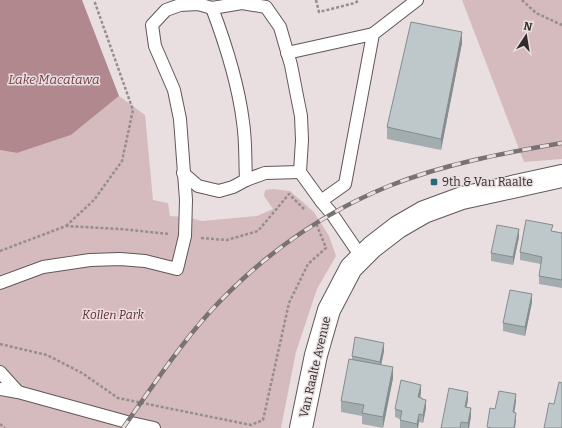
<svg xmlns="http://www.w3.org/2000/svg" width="562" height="428" viewBox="0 0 562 428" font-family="Bitter,serif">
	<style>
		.green { fill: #d6bbbe }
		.water { fill: #b1888d }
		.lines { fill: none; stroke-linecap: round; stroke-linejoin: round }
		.service-casing { stroke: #605758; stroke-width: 14 }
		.tertiary-casing { stroke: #605758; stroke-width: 24 }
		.path { stroke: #968e8e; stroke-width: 2.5; stroke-dasharray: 3 2; stroke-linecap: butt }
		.service { stroke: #fff; stroke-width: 12 }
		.tertiary { stroke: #fff; stroke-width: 22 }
		.rail-casing { stroke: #797273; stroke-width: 4.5 }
		.rail { stroke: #eadfe0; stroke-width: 3; stroke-dasharray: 9; stroke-linecap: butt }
		.wall { fill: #a3acaf }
		.shaded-wall { fill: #858c8e }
		.building { fill: #bec8cb; stroke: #858c8e }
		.poi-dot { fill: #266a7b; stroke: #eadfe0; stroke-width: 1.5 }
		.labels { text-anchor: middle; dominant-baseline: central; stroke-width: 3; stroke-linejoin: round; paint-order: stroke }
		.poi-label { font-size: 12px; fill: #312d2d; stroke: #eadfe0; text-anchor: start }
		.park-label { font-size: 12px; font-style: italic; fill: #622b34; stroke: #eadfe0 }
		.street-label { font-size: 12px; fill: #312d2d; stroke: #eadfe0 }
		.water-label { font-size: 13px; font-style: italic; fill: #763d46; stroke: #eadfe0 }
	</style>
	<rect width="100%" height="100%" fill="#eadfe0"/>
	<g class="green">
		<path d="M 462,0 L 562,0 L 562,159 L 524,162 Z"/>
		<path d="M 119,96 L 145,115 L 153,200 L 168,203 L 170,216 L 187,217 L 202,221 L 257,216 L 273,209 L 264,196 L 265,190 L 273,189 L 290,191 L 314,212 L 329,236 L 336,256 L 317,289 L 296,352 L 281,428 L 0,428 L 0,150 L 17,153 L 71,135 Z"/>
	</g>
	<path class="water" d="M 0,0 L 82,0 L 119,96 L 71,135 L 17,153 L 0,150 Z"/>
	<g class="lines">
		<defs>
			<g id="service">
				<path d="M 212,8 C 226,45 238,82 243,122 C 246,141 245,161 246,180"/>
				<path d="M 287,53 L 373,34"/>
				<path d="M 183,173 L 198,186 L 219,191 L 233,187 L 246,180 L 265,173 L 300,172"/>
				<path d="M 321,201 L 345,184 L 373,34 L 417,0"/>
				<path d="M 0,283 L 43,267 L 90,260 L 120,259 L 145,261 L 177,269 L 185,236 L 186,200 L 180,119 L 174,90 L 155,46 L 152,25 L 166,10 L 180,5 L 198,4 L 212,8 L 242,3 L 266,7 L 280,27 L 291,65 L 297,96 L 301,116 L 302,140 L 300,172 L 321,201 L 332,214 L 362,258"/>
				<path d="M 0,372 L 18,392"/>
				<path d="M 0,389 L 18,392 L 127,422 L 154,428"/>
			</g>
			<path id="tertiary" d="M 301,428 L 316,355 L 329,310 L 351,268 L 372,247 L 398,227 L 424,212 L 462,198 L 562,176"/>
		</defs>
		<use href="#service" class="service-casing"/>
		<use href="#tertiary" class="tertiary-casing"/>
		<g class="path">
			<path d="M 316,0 L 319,12 L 355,3 L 359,0"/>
			<path d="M 522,0 L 536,13 L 562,25"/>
			<path d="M 66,226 L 94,200 L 122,161 L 133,110 L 94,0"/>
			<path d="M 201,238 L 227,240 L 258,231 L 289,194 L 304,209"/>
			<path d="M 0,251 L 66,226 L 120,229 L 169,234"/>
			<path d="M 0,344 L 47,355 L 82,373 L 118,398 L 251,425 L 263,420 L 289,303 L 308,264 L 326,248 L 316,223"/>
			<path d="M 0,424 L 5,428"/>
		</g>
		<use href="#service" class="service"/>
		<use href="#tertiary" class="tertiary"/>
		<defs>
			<path id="rail" d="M 123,428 C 150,390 177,349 208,314 C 258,259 320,214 389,186 C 444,164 504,153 562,143"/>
		</defs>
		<use href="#rail" class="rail-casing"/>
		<use href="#rail" class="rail"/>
	</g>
	<g class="wall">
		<path d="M 462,43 L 441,150 L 387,139 L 387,127 Z"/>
		<path d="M 553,231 L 562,233 L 562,288 L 539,284 L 539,276 L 541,264 L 520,260 L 520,252 Z"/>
		<path d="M 519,237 L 513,265 L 491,261 L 491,253 Z"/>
		<path d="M 532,302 L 525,336 L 503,331 L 503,323 Z"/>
		<path d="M 384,351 L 381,365 L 393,378 L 383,428 L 362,424 L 362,416 L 341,412 L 341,401 L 352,359 L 352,356 Z"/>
		<path d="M 421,393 L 420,398 L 422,399 L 426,408 L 423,423 L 419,422 L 418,428 L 400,428 L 400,419 L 395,417 L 395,409 Z"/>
		<path d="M 468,400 L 466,407 L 471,416 L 469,428 L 441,428 Z"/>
	</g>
	<g class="shaded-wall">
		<path d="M 462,32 L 462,43 L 441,150 L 441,139 Z"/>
		<path d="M 519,229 L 519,237 L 513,265 L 513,257 Z"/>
		<path d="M 532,294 L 532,302 L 525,336 L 525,327 Z"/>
		<path d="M 384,343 L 384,351 L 380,370 L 380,362 Z"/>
		<path d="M 393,367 L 393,378 L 383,428 L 383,417 Z"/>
		<path d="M 421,385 L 421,393 L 418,405 L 418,397 Z"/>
		<path d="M 468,392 L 468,400 L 465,415 L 465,407 Z"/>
		<path d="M 516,394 L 516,402 L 513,421 L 513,412 Z"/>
		<path d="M 426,400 L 426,408 L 423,423 L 423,415 Z"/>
		<path d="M 471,408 L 471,416 L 469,428 L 468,428 L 468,423 Z"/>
		<path d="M 516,413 L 516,421 L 515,428 L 514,428 Z"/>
		<path d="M 419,414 L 419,422 L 418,428 L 417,428 L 417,424 Z"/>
	</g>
	<g class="building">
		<path d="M 411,22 L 462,32 L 441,139 L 387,127 Z"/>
		<path d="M 526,220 L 553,225 L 551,231 L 562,233 L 562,280 L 539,276 L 542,257 L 520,252 Z"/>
		<path d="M 497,225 L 519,229 L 513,257 L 491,253 Z"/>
		<path d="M 510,290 L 532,294 L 525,327 L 503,323 Z"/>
		<path d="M 355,337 L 384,343 L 380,362 L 352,356 Z"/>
		<path d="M 349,359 L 393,367 L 383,417 L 362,413 L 364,405 L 341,401 Z"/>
		<path d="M 401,380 L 421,385 L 418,397 L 422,398 L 422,399 L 426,400 L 423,415 L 419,414 L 417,424 L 400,420 L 402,411 L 395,409 Z"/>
		<path d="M 559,382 L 562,383 L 562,428 L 544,428 L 549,403 L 554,404 Z"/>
		<path d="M 449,388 L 468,392 L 465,407 L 471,408 L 468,423 L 461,422 L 460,428 L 441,428 Z"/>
		<path d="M 499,391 L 516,394 L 513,412 L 516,413 L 514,428 L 492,428 L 487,427 L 490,408 L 495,409 Z"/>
	</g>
	<rect class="poi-dot" x="430" y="178" width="8" height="8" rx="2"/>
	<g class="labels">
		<g class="poi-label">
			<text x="442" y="182">9th &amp; Van Raalte</text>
		</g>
		<g class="park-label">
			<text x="113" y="315">Kollen Park</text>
		</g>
		<g class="street-label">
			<text transform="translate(315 367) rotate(-77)">Van Raalte Avenue</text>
		</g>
		<g class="water-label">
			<text x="54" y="79">Lake Macatawa</text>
		</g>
	</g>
	<g transform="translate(526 36) rotate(12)" stroke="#eadfe0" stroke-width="3" paint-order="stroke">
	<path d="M0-3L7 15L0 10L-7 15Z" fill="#312d2d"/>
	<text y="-6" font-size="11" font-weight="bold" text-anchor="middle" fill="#312d2d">N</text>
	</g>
</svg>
